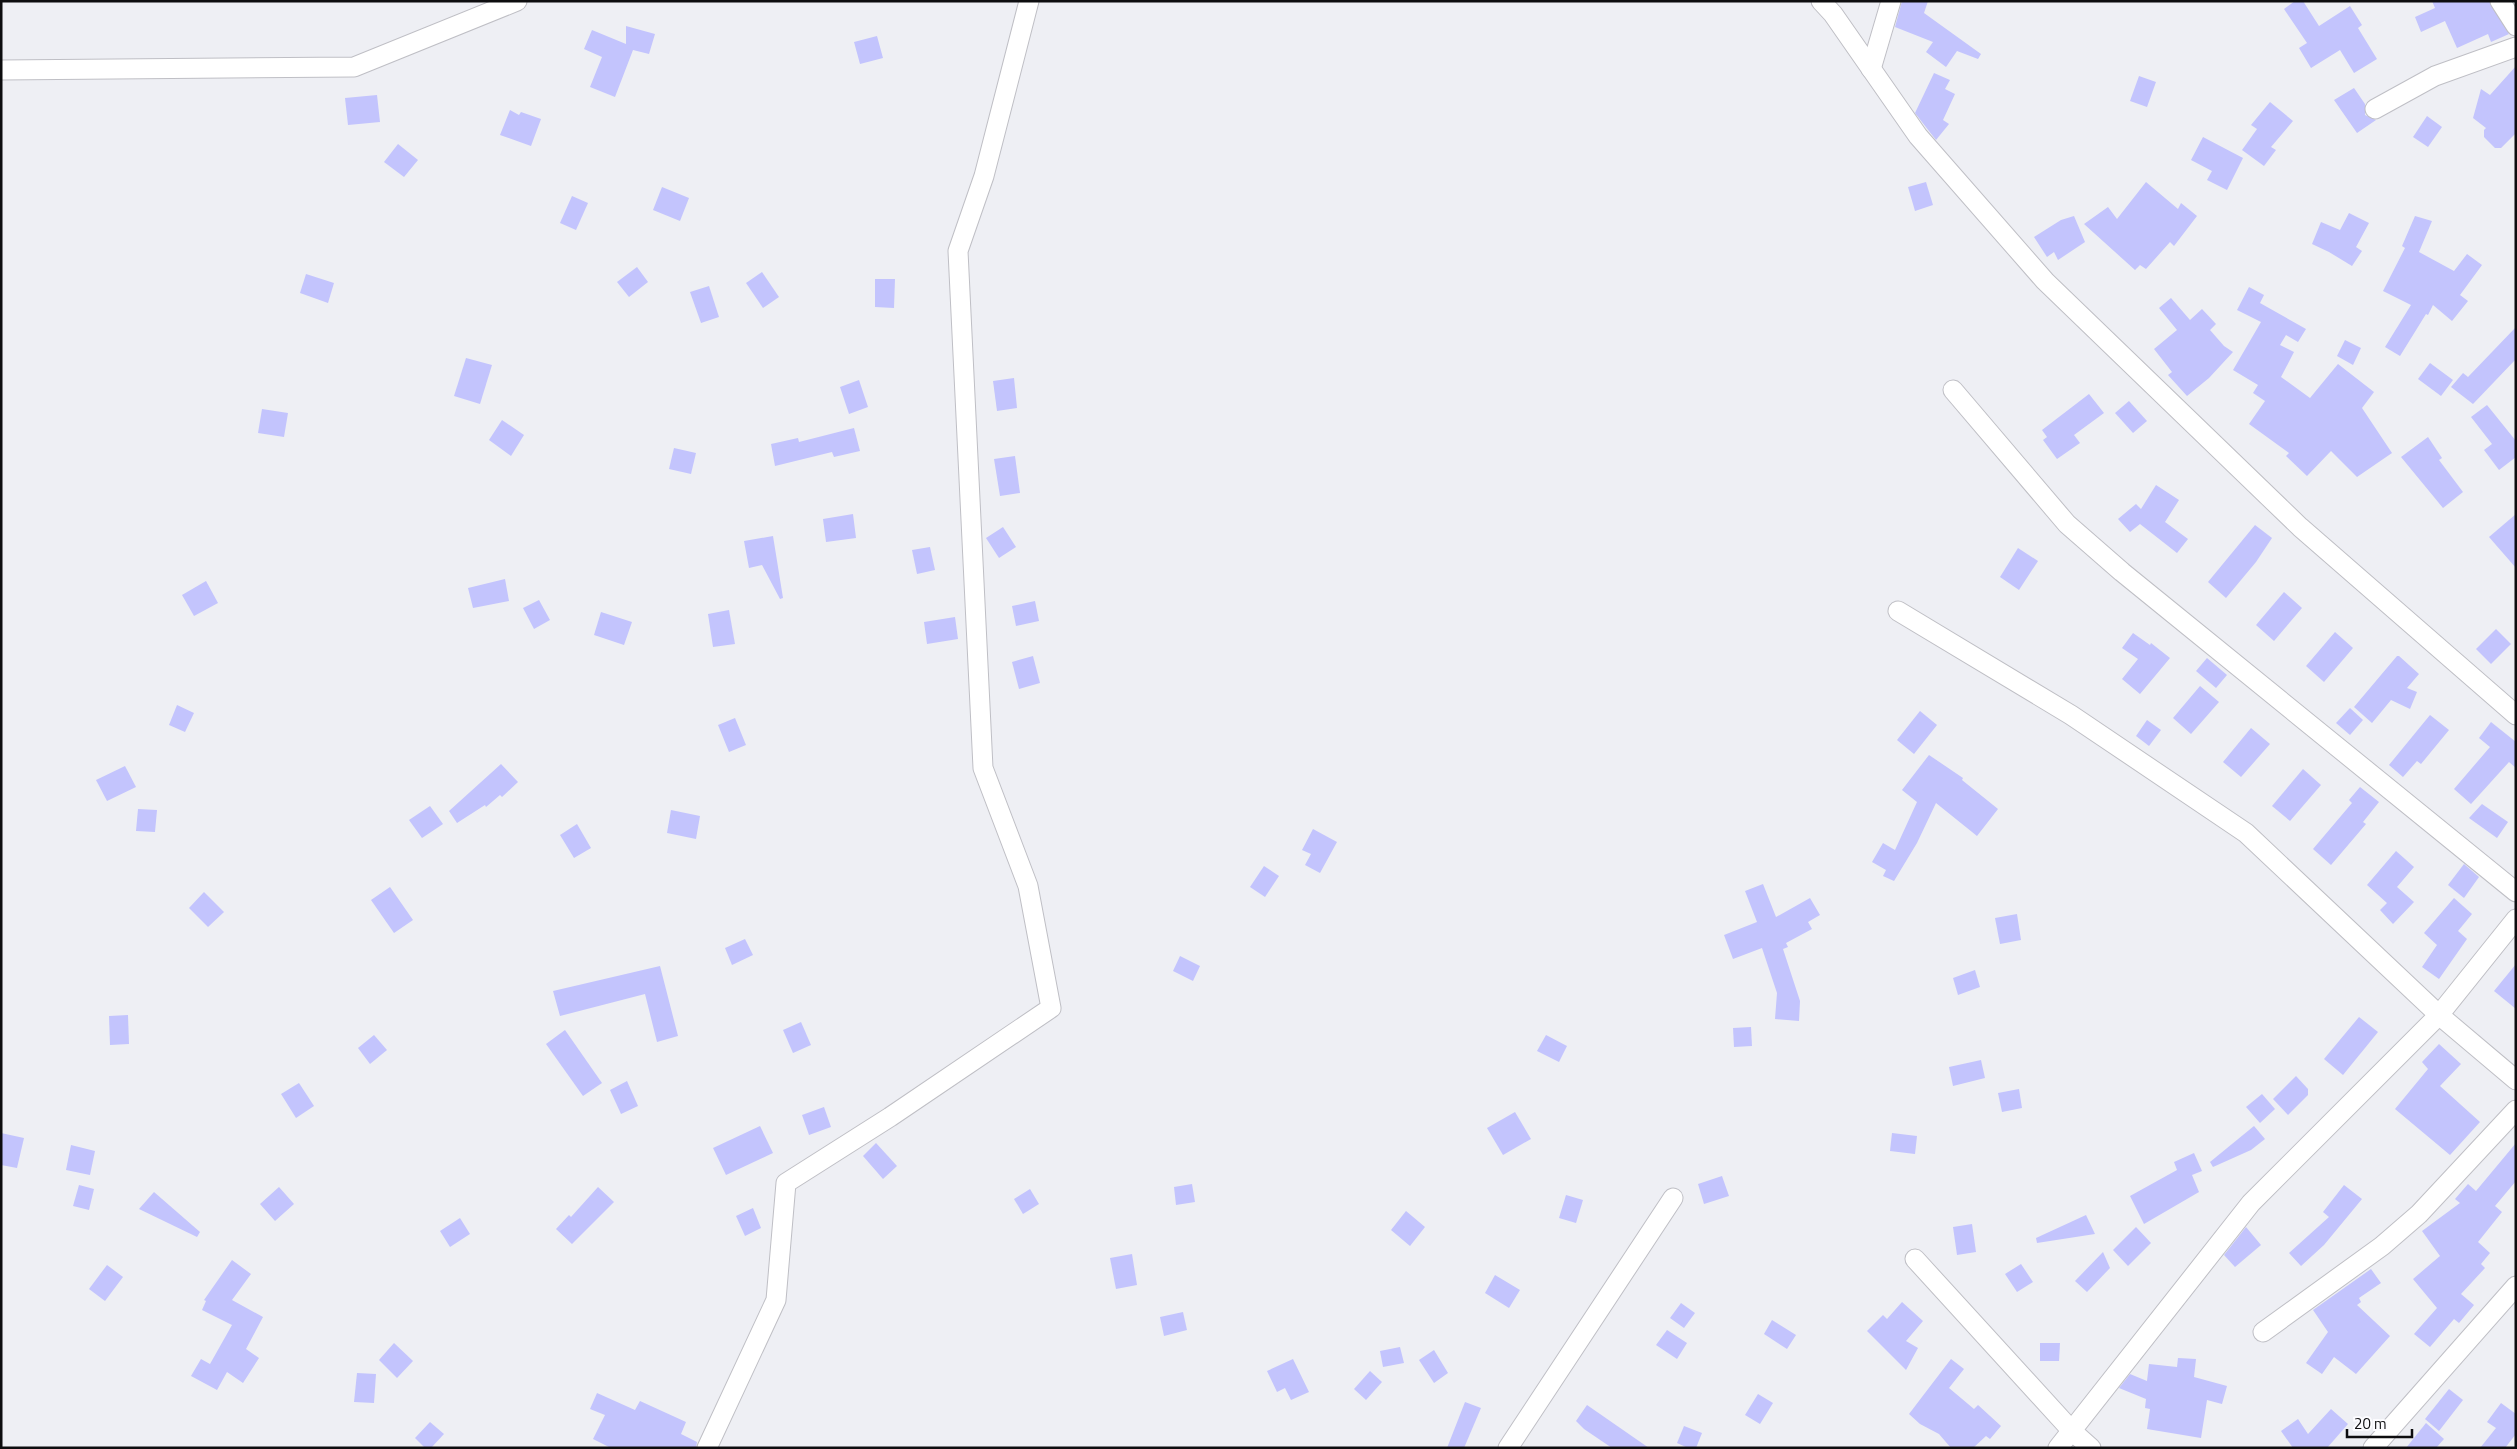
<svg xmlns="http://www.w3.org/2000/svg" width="2517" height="1449" viewBox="0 0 2517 1449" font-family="'Titillium Web',sans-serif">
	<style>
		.building { fill: #c3c4fd }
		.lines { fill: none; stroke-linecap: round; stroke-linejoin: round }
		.minor-casing { stroke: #bfbfc5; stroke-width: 21 }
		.minor { stroke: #fff; stroke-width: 19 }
	</style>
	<rect width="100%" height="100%" fill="#eeeff4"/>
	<g class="building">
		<path d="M 1902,1 L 1928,1 L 1924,13 L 1981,54 L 1978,59 L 1957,51 L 1946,67 L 1926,52 L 1933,42 L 1895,27 Z"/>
		<path d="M 2295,1 L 2303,1 L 2319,26 L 2350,6 L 2362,25 L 2358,28 L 2377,59 L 2354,73 L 2340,50 L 2311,68 L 2299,48 L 2307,43 L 2284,9 Z"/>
		<path d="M 2432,1 L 2489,1 L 2509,34 L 2491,42 L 2488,34 L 2457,48 L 2445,21 L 2421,32 L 2415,17 L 2435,8 Z"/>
		<path d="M 626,26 L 655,34 L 649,54 L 633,50 L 615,97 L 590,87 L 602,57 L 584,49 L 592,30 L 626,44 Z"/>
		<path d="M 877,36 L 883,58 L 860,64 L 854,42 Z"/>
		<path d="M 2516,66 L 2516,133 L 2501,148 L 2495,148 L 2484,137 L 2484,130 L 2486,128 L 2473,118 L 2481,89 L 2490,95 Z"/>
		<path d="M 1934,73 L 1950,80 L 1945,89 L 1955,94 L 1943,120 L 1949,124 L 1936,140 L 1915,113 Z"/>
		<path d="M 2139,76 L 2156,82 L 2147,107 L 2130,101 Z"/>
		<path d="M 2354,88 L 2365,104 L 2365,115 L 2376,120 L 2357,133 L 2334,100 Z"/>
		<path d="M 377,95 L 380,122 L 348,125 L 345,98 Z"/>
		<path d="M 2270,102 L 2293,121 L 2271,147 L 2276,150 L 2264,166 L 2242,150 L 2257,129 L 2251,125 Z"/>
		<path d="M 510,110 L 519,115 L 521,112 L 541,119 L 531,146 L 500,135 Z"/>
		<path d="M 2427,116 L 2442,127 L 2428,147 L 2413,137 Z"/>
		<path d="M 2203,137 L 2243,158 L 2227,190 L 2207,180 L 2212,171 L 2191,160 Z"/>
		<path d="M 398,144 L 418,160 L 404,177 L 384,162 Z"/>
		<path d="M 1926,182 L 1933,205 L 1915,211 L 1908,187 Z"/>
		<path d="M 2146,182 L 2178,209 L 2181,203 L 2197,216 L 2174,246 L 2170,242 L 2146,269 L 2140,265 L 2135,270 L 2084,224 L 2108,207 L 2117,219 Z"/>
		<path d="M 662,187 L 689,198 L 680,221 L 653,210 Z"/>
		<path d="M 572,196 L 588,203 L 576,230 L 560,223 Z"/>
		<path d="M 2349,213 L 2369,223 L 2356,247 L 2362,251 L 2352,266 L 2329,252 L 2312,244 L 2321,222 L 2340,230 Z"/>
		<path d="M 2074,216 L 2085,242 L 2058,260 L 2054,252 L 2047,257 L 2034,237 L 2061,220 Z"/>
		<path d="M 2415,216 L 2432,221 L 2419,252 L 2454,271 L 2467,254 L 2482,265 L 2460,295 L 2468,301 L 2452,321 L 2433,305 L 2428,315 L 2426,314 L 2400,356 L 2385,347 L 2411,305 L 2383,291 L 2405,248 L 2402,246 Z"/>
		<path d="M 637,267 L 648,282 L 629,297 L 617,282 Z"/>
		<path d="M 762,272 L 779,297 L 763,308 L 746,283 Z"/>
		<path d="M 306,274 L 334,283 L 328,303 L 300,293 Z"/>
		<path d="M 875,279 L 895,279 L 894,308 L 875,307 Z"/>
		<path d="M 709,286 L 719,317 L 701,323 L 690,292 Z"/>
		<path d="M 2249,287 L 2264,295 L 2260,303 L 2306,329 L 2298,342 L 2286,335 L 2280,345 L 2294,352 L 2281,377 L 2310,398 L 2338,364 L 2374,392 L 2362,408 L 2392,453 L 2357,477 L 2331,451 L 2307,476 L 2286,456 L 2289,453 L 2249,424 L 2265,401 L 2253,393 L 2258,385 L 2233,370 L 2261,322 L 2237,310 Z"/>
		<path d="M 2171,298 L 2190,320 L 2202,309 L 2216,324 L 2210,330 L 2224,346 L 2233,352 L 2209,378 L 2187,396 L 2168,375 L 2172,372 L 2154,349 L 2177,330 L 2159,308 Z"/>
		<path d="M 2516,327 L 2516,359 L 2473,404 L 2451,387 L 2463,373 L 2468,377 Z"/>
		<path d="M 2345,340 L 2361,348 L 2353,365 L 2337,356 Z"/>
		<path d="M 466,358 L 492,365 L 480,404 L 454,396 Z"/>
		<path d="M 2430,363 L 2453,380 L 2441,396 L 2418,379 Z"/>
		<path d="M 1014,378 L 1017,408 L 997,411 L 993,381 Z"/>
		<path d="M 859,380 L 868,407 L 849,414 L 840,387 Z"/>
		<path d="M 2089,394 L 2104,413 L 2074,435 L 2080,443 L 2057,459 L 2043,440 L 2047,437 L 2042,430 Z"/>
		<path d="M 2129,401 L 2147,421 L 2133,433 L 2115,413 Z"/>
		<path d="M 2487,405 L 2516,441 L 2516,457 L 2499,470 L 2484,450 L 2492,444 L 2471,417 Z"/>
		<path d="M 262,409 L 288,413 L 284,437 L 258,433 Z"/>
		<path d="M 502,420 L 524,435 L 511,456 L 489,440 Z"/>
		<path d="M 854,428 L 860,451 L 834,457 L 832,452 L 775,466 L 771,444 L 798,438 L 799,442 Z"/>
		<path d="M 2428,437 L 2442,458 L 2439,460 L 2463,492 L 2443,508 L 2401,457 Z"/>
		<path d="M 674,448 L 696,453 L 691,474 L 669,469 Z"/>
		<path d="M 1015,456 L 1020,493 L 1000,496 L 994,459 Z"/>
		<path d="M 2156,485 L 2179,500 L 2165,522 L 2188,539 L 2177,553 L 2140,524 L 2130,532 L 2118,519 L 2136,504 L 2141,509 Z"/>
		<path d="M 853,514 L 856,538 L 826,542 L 823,519 Z"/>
		<path d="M 2516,514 L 2516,568 L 2489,537 Z"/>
		<path d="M 2255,525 L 2272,538 L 2256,562 L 2226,598 L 2208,582 Z"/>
		<path d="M 1003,527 L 1016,547 L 999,558 L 986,538 Z"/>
		<path d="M 773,536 L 783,598 L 780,599 L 762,565 L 749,568 L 744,541 Z"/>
		<path d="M 930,547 L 935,570 L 917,574 L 912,550 Z"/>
		<path d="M 2018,548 L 2038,561 L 2019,590 L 2000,577 Z"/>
		<path d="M 505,579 L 509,601 L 473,608 L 468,588 Z"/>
		<path d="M 206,581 L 218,603 L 194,616 L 182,595 Z"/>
		<path d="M 2284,592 L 2302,608 L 2274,641 L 2256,625 Z"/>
		<path d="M 539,600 L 550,620 L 534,629 L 523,608 Z"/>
		<path d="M 1035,601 L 1039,621 L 1016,626 L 1012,606 Z"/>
		<path d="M 729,610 L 735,644 L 713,647 L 708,614 Z"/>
		<path d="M 601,612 L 632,622 L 624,645 L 594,635 Z"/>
		<path d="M 955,617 L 958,639 L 927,644 L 924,622 Z"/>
		<path d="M 2496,629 L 2511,644 L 2491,664 L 2476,649 Z"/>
		<path d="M 2335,632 L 2353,648 L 2324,682 L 2306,666 Z"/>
		<path d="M 2133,633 L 2150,645 L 2151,643 L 2170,658 L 2140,694 L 2122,679 L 2138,659 L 2122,648 Z"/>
		<path d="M 1033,656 L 1040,683 L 1019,689 L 1012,662 Z"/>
		<path d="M 2397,656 L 2399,656 L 2419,674 L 2407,688 L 2417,692 L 2410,709 L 2391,700 L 2372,723 L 2354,707 Z"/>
		<path d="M 2207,658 L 2227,675 L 2216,688 L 2196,671 Z"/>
		<path d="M 2200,686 L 2219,702 L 2191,734 L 2173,718 Z"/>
		<path d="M 177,705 L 194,713 L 185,732 L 169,725 Z"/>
		<path d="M 2350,708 L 2363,720 L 2350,735 L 2336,723 Z"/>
		<path d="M 1920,711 L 1937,725 L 1914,754 L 1897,740 Z"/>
		<path d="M 2430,715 L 2449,730 L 2421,764 L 2417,761 L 2403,777 L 2389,765 Z"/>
		<path d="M 735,718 L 746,745 L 729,752 L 718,725 Z"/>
		<path d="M 2147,720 L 2161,730 L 2149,746 L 2136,736 Z"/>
		<path d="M 2491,722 L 2516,742 L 2516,768 L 2509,762 L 2471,804 L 2454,789 L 2490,747 L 2479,738 Z"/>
		<path d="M 2251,728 L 2270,744 L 2241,777 L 2223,762 Z"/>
		<path d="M 1929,755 L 1963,778 L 1962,780 L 1998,809 L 1977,836 L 1936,803 L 1917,843 L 1894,881 L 1883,876 L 1886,870 L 1872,862 L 1883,843 L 1895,850 L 1917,802 L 1902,790 Z"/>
		<path d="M 501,764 L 518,782 L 502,797 L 500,795 L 486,807 L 485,805 L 457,823 L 449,811 Z"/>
		<path d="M 125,766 L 136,787 L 107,801 L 96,780 Z"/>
		<path d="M 2303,769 L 2321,785 L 2290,821 L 2272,806 Z"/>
		<path d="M 2360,787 L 2379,802 L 2363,822 L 2366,824 L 2331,865 L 2313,849 L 2352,803 L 2349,800 Z"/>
		<path d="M 2482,804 L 2508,822 L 2497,838 L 2469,818 Z"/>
		<path d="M 430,806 L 443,824 L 422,838 L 409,820 Z"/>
		<path d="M 138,809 L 157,810 L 155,832 L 136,831 Z"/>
		<path d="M 671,810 L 700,816 L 696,839 L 667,833 Z"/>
		<path d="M 577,824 L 591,848 L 574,858 L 560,835 Z"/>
		<path d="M 1313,829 L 1337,842 L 1320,873 L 1305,865 L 1311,854 L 1302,850 Z"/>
		<path d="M 2396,851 L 2414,867 L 2397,887 L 2414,902 L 2393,924 L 2380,910 L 2387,903 L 2367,885 Z"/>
		<path d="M 2464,864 L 2479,877 L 2464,898 L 2448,885 Z"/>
		<path d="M 1264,866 L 1279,876 L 1265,897 L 1250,887 Z"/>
		<path d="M 1763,884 L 1776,917 L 1810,898 L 1820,915 L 1808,922 L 1812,929 L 1786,943 L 1788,947 L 1783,949 L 1800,1001 L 1799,1021 L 1775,1019 L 1777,993 L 1762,948 L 1733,959 L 1724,935 L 1757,922 L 1745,891 Z"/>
		<path d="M 390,887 L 413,920 L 394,933 L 371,900 Z"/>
		<path d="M 204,892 L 224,912 L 208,927 L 189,908 Z"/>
		<path d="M 2454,898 L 2472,914 L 2458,931 L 2467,939 L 2439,979 L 2422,967 L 2437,945 L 2424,933 Z"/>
		<path d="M 2017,914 L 2021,940 L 2000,944 L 1995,918 Z"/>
		<path d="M 745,939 L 753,955 L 732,965 L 725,948 Z"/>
		<path d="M 1180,956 L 1200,966 L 1193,981 L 1173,971 Z"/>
		<path d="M 2516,964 L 2516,1009 L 2494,991 Z"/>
		<path d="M 660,966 L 678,1036 L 657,1042 L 645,994 L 560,1016 L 553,991 Z"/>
		<path d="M 1975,970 L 1980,987 L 1958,995 L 1953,978 Z"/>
		<path d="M 128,1015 L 129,1044 L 110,1045 L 109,1016 Z"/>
		<path d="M 2359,1017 L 2378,1032 L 2343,1075 L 2324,1059 Z"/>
		<path d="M 801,1022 L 811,1045 L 793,1053 L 783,1030 Z"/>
		<path d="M 1751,1027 L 1752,1046 L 1734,1047 L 1733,1028 Z"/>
		<path d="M 565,1030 L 602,1083 L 583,1096 L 546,1044 Z"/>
		<path d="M 374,1035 L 387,1050 L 370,1064 L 358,1048 Z"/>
		<path d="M 1546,1035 L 1567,1046 L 1559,1062 L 1537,1051 Z"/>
		<path d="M 2439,1044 L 2461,1064 L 2440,1086 L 2480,1122 L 2450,1155 L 2395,1109 L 2428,1069 L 2422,1062 Z"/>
		<path d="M 1981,1060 L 1985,1078 L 1953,1086 L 1949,1067 Z"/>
		<path d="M 2296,1076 L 2308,1089 L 2308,1095 L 2288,1115 L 2273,1099 Z"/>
		<path d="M 627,1081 L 638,1106 L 621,1114 L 610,1090 Z"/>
		<path d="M 299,1083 L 314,1106 L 296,1118 L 281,1094 Z"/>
		<path d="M 2019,1089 L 2022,1108 L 2002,1112 L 1998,1093 Z"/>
		<path d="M 2262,1094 L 2275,1109 L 2260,1123 L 2246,1107 Z"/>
		<path d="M 824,1107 L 831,1127 L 809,1135 L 802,1115 Z"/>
		<path d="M 1515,1112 L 1531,1139 L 1503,1155 L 1487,1128 Z"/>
		<path d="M 760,1126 L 773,1153 L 726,1175 L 713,1148 Z"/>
		<path d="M 2254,1126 L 2265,1139 L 2251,1150 L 2213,1167 L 2210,1162 Z"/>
		<path d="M 1,1133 L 24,1138 L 17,1168 L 1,1165 Z"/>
		<path d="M 1892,1133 L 1917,1136 L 1915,1154 L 1890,1151 Z"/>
		<path d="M 876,1143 L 897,1166 L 883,1179 L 863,1156 Z"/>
		<path d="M 2516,1143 L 2516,1181 L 2495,1206 L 2502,1212 L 2478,1242 L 2490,1253 L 2481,1264 L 2485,1268 L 2461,1294 L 2474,1305 L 2459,1323 L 2454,1319 L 2430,1347 L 2414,1334 L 2437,1308 L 2413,1279 L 2440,1256 L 2422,1231 L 2460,1203 L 2455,1199 L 2468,1184 L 2476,1191 Z"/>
		<path d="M 71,1145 L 95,1151 L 90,1175 L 66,1170 Z"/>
		<path d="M 2194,1153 L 2202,1171 L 2192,1175 L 2199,1192 L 2144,1224 L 2130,1196 L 2177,1170 L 2174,1162 Z"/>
		<path d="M 1722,1176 L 1729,1196 L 1704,1204 L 1698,1184 Z"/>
		<path d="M 1192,1184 L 1195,1202 L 1176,1205 L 1174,1187 Z"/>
		<path d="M 79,1185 L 94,1189 L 89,1210 L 73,1206 Z"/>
		<path d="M 2344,1185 L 2362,1199 L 2324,1245 L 2301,1266 L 2289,1253 L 2329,1217 L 2323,1212 Z"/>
		<path d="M 279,1187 L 294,1204 L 275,1221 L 260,1204 Z"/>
		<path d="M 598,1187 L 614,1202 L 572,1244 L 556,1229 L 569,1215 L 571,1217 Z"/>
		<path d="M 1030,1189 L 1039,1204 L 1023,1214 L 1014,1199 Z"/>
		<path d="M 154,1192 L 200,1232 L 197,1237 L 139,1209 Z"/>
		<path d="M 1566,1195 L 1583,1200 L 1576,1223 L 1559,1218 Z"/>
		<path d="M 753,1208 L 761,1228 L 745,1236 L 736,1216 Z"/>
		<path d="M 1406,1211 L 1425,1227 L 1410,1246 L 1391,1230 Z"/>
		<path d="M 2086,1215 L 2095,1234 L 2037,1243 L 2036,1238 Z"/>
		<path d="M 460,1218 L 470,1234 L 450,1247 L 440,1231 Z"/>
		<path d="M 1972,1224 L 1976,1252 L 1957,1255 L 1953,1227 Z"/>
		<path d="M 2136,1227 L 2151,1243 L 2128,1266 L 2113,1250 Z"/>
		<path d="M 2246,1227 L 2261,1245 L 2235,1267 L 2224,1255 Z"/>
		<path d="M 2103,1252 L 2110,1268 L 2087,1292 L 2075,1281 Z"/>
		<path d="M 1132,1254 L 1137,1285 L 1116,1289 L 1110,1258 Z"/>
		<path d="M 232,1260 L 251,1274 L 232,1300 L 263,1317 L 246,1349 L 259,1358 L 243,1383 L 227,1372 L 217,1390 L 191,1376 L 201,1359 L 210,1364 L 232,1325 L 202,1310 L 206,1301 L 204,1300 Z"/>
		<path d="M 2021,1264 L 2033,1282 L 2017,1292 L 2005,1274 Z"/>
		<path d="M 107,1265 L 123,1277 L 105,1301 L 89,1289 Z"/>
		<path d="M 2371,1269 L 2381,1283 L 2359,1298 L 2361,1302 L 2357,1305 L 2390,1336 L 2356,1374 L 2334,1357 L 2322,1374 L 2306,1363 L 2328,1332 L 2313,1310 Z"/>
		<path d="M 1495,1275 L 1520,1290 L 1509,1308 L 1485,1293 Z"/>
		<path d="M 1902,1302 L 1923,1321 L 1906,1341 L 1918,1348 L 1906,1370 L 1867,1331 L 1883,1315 L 1887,1319 Z"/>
		<path d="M 1681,1303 L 1695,1313 L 1684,1328 L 1670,1318 Z"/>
		<path d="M 1183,1312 L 1187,1330 L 1164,1336 L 1160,1317 Z"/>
		<path d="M 1772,1320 L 1796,1335 L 1787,1349 L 1764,1334 Z"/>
		<path d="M 1667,1330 L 1687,1343 L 1677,1359 L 1656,1345 Z"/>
		<path d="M 394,1343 L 413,1361 L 397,1378 L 379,1360 Z"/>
		<path d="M 2040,1343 L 2060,1343 L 2059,1361 L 2040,1361 Z"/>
		<path d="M 1400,1347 L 1404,1363 L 1383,1367 L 1380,1351 Z"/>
		<path d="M 1434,1350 L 1448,1373 L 1434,1383 L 1419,1360 Z"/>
		<path d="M 2178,1358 L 2196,1359 L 2194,1377 L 2227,1386 L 2222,1404 L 2207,1400 L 2201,1438 L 2147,1429 L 2150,1409 L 2145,1408 L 2146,1399 L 2119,1388 L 2130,1374 L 2147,1381 L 2149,1364 L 2177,1367 Z"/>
		<path d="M 1293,1359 L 1309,1392 L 1291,1400 L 1285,1388 L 1277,1392 L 1267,1371 Z"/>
		<path d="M 1951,1359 L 1964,1369 L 1949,1388 L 1974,1409 L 1978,1405 L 2001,1426 L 1990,1439 L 1986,1436 L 1973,1448 L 1951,1448 L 1939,1434 L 1920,1424 L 1909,1414 Z"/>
		<path d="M 1370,1371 L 1382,1382 L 1366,1400 L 1354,1389 Z"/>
		<path d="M 357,1373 L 376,1374 L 374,1403 L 354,1402 Z"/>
		<path d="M 2449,1389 L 2463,1400 L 2439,1431 L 2425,1419 Z"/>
		<path d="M 597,1393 L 635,1410 L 640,1401 L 686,1422 L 681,1434 L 697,1442 L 696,1448 L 611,1448 L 593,1439 L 605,1415 L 590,1409 Z"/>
		<path d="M 1758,1394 L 1773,1403 L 1760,1424 L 1745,1415 Z"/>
		<path d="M 1465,1402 L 1481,1408 L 1464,1448 L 1447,1448 Z"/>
		<path d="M 2501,1403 L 2516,1414 L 2516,1434 L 2505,1448 L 2480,1448 L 2496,1428 L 2487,1422 Z"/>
		<path d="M 1587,1405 L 1649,1448 L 1612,1448 L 1584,1429 L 1576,1421 Z"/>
		<path d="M 2331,1409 L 2348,1424 L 2327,1448 L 2293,1448 L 2281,1431 L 2298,1419 L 2308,1434 Z"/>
		<path d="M 430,1422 L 444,1434 L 431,1448 L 425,1448 L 415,1438 Z"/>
		<path d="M 2426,1423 L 2444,1439 L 2436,1448 L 2406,1448 Z"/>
		<path d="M 1684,1426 L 1702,1433 L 1696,1448 L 1688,1448 L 1677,1443 Z"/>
	</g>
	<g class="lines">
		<defs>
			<g id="minor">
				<path d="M 1821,1 L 1833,14 L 1918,136 L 2045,281 L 2300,527 L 2516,715"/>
				<path d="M 2500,1 L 2516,26"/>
				<path d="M 1871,69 L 1891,1"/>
				<path d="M 1,70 L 354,67 L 517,1"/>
				<path d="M 2375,109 L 2435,76 L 2516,47"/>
				<path d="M 1953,390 L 2067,524 L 2122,572 L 2516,892"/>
				<path d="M 1898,611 L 2071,715 L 2246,833 L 2439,1015 L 2516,1080"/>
				<path d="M 1915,1259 L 2072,1431 L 2091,1448"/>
				<path d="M 2263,1332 L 2382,1246 L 2419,1214 L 2516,1110"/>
				<path d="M 707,1448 L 776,1300 L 786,1183 L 890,1117 L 1051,1008 L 1028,886 L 983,768 L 958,251 L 984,176 L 1029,1"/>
				<path d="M 1508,1448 L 1673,1198"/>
				<path d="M 2058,1448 L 2251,1203 L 2439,1015 L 2516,919"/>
				<path d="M 2373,1448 L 2516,1286"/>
			</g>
		</defs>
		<use href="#minor" class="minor-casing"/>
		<use href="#minor" class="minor"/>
	</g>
	<rect width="2517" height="1449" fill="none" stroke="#0d0d0f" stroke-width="5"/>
	<path d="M2347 1429v8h65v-8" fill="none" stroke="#0d0d0f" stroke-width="2.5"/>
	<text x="2354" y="1429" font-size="15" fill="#0d0d0f" stroke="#fcfcff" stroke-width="4" paint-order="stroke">20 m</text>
</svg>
